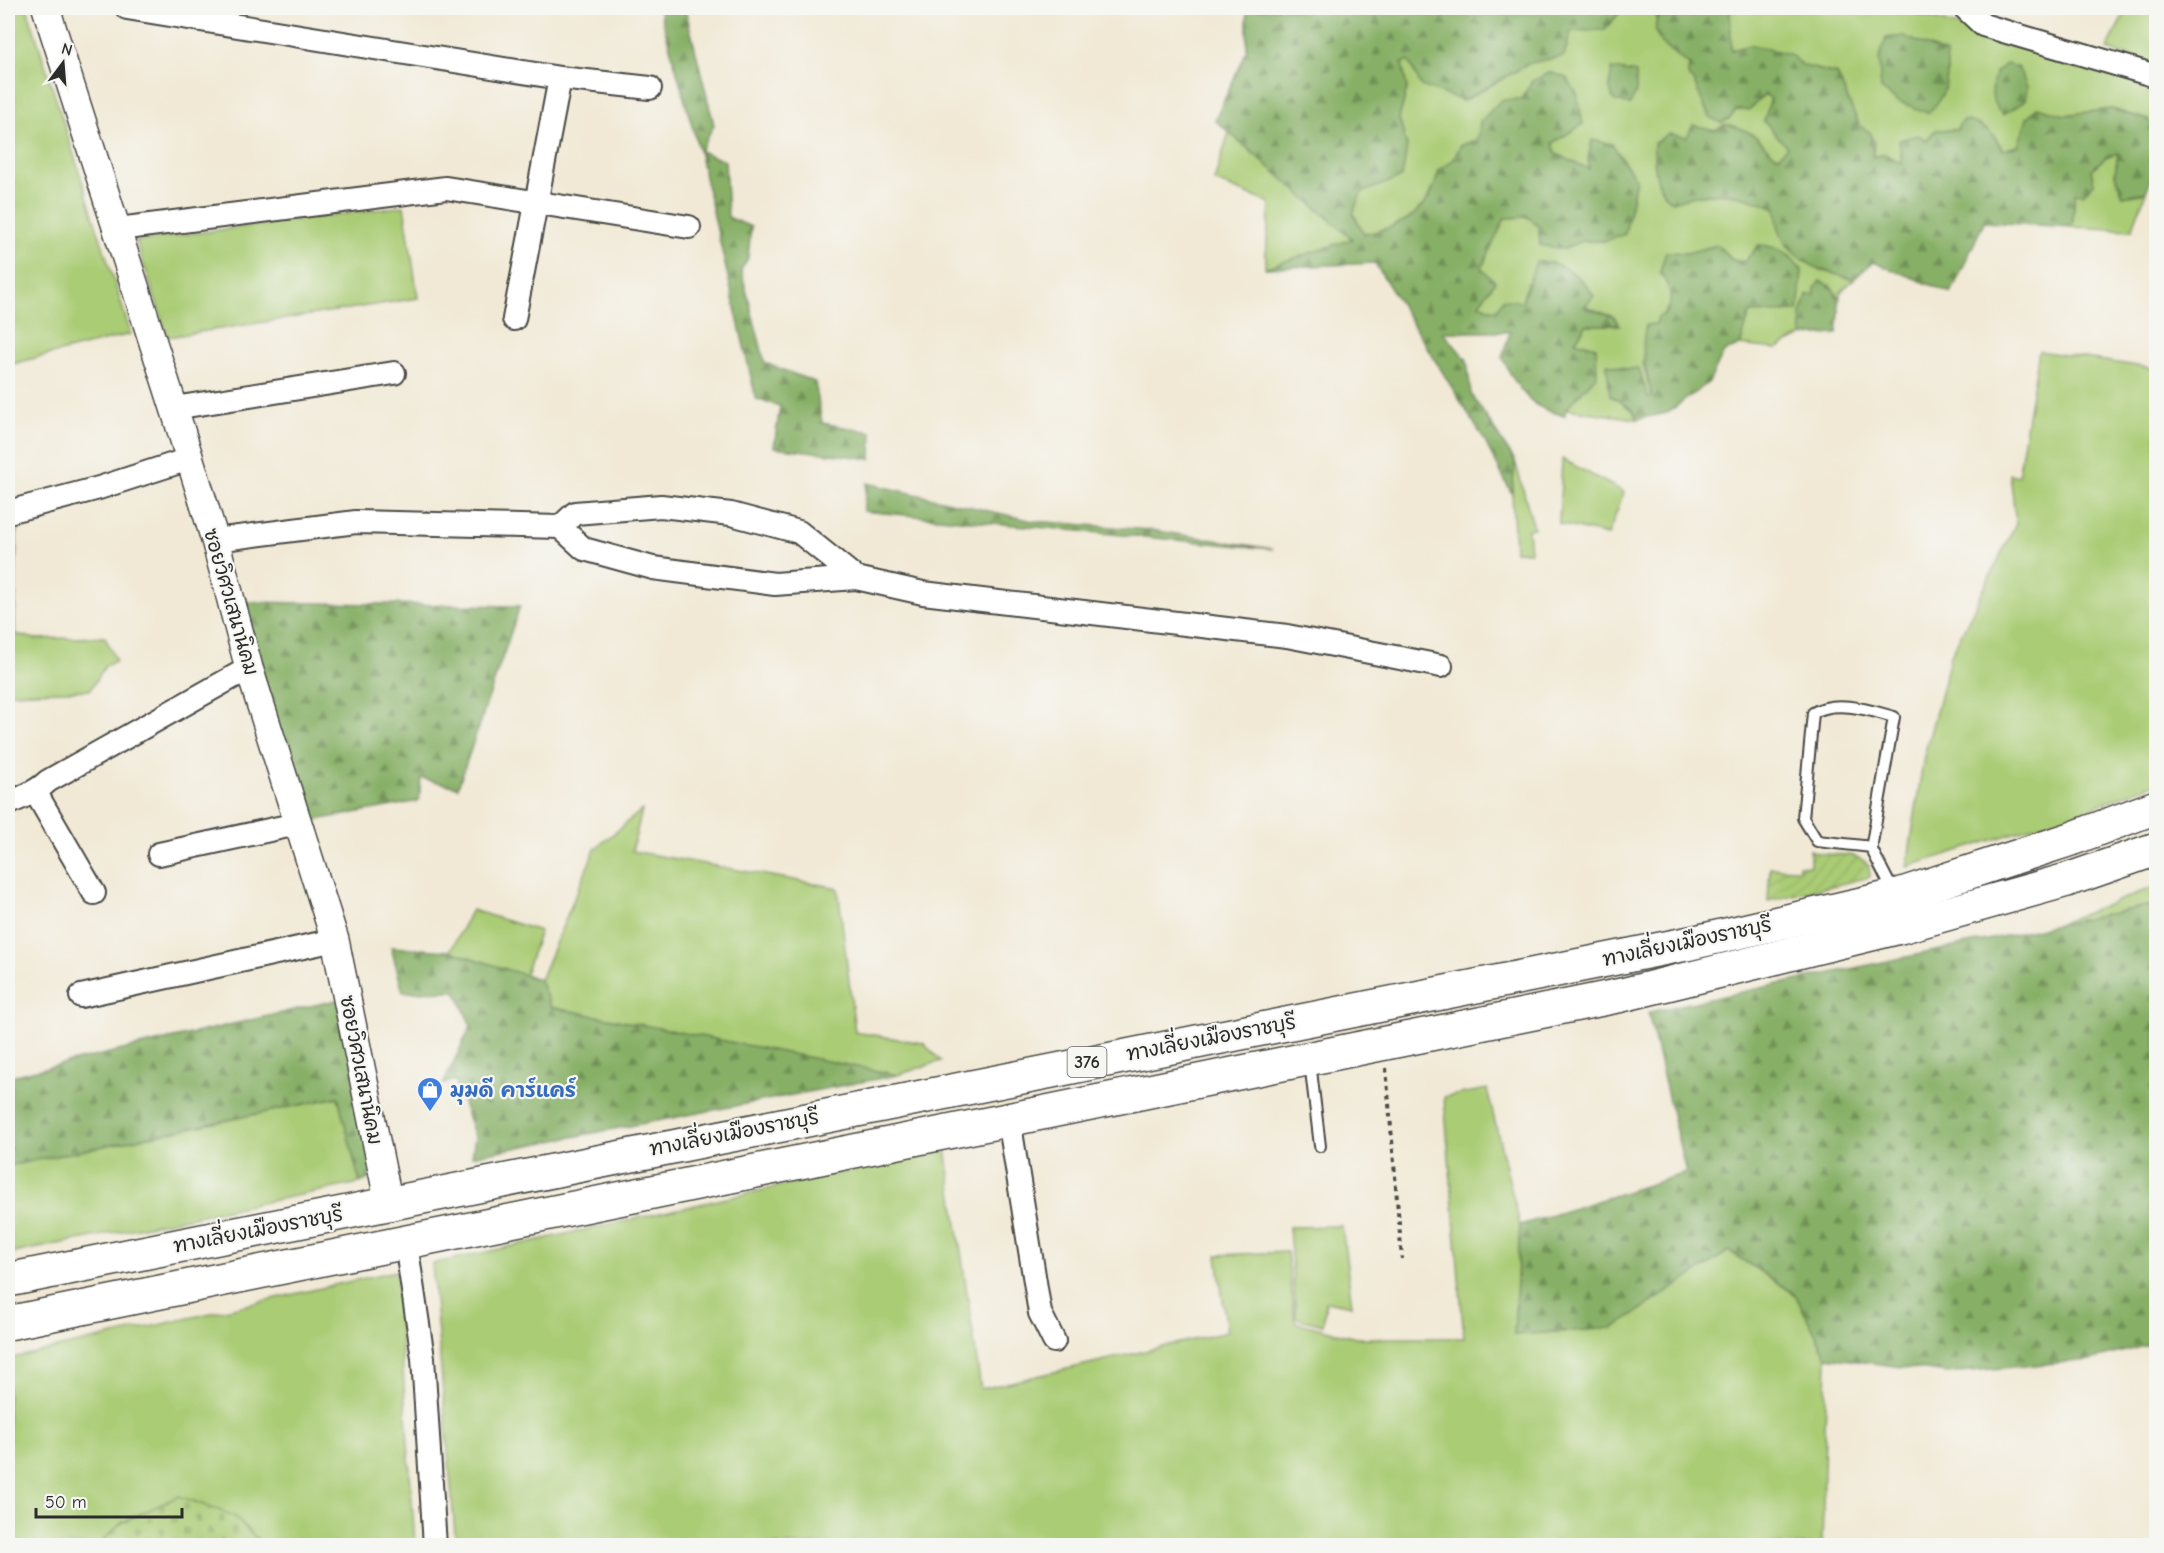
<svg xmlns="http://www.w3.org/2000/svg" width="2164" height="1553" viewBox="0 0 2164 1553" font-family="'Comic Neue','Playpen Sans Thai',sans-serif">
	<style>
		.grass { fill: #aacc75; stroke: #6a7c50; stroke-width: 1.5 }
		.forest { fill: url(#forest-firs); stroke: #596e48; stroke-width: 1.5 }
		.cemetery { fill: url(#cemetery-stones); stroke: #6a7c50; stroke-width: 1.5 }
		.garden { fill: url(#garden-furrows); stroke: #6a7c50; stroke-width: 1.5 }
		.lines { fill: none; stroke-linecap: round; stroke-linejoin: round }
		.service-casing { stroke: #494844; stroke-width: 14 }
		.minor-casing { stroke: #494844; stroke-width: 26 }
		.tertiary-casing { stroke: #494844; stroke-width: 30 }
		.primary-casing { stroke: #494844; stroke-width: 36 }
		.path { stroke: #494844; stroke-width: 4; stroke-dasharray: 4.5 4.5; stroke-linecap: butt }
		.service { stroke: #fff; stroke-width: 10 }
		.minor { stroke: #fff; stroke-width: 22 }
		.tertiary { stroke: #fff; stroke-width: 27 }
		.primary { stroke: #fff; stroke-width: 33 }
		.labels { text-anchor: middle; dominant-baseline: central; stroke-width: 4.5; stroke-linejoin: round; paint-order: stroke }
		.shield { fill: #f6f6f2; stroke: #686867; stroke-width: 1.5 }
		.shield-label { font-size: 18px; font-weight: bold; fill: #2b2b2b }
		.street-label { font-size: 20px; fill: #2b2b2b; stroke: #f6f6f2 }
		.shop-label { font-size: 20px; font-weight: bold; fill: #366cbe; stroke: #f6f6f2; text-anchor: start }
	</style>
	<defs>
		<pattern id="forest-firs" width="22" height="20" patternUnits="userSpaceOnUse" patternTransform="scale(1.5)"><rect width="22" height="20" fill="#87b066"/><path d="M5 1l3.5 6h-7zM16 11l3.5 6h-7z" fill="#6f8f54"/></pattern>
		<pattern id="cemetery-stones" width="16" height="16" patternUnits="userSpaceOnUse" patternTransform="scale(1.5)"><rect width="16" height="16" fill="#aacc75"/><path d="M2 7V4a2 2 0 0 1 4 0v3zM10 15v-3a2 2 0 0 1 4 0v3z" fill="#92af65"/></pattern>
		<pattern id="garden-furrows" width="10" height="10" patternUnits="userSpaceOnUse" patternTransform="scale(1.5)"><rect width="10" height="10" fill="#aacc75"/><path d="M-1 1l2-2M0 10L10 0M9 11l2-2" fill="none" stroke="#92af65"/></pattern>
	</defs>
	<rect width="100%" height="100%" fill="#f6f6f2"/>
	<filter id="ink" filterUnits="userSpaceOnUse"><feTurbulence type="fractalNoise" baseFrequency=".0167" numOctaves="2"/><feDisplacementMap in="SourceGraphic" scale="12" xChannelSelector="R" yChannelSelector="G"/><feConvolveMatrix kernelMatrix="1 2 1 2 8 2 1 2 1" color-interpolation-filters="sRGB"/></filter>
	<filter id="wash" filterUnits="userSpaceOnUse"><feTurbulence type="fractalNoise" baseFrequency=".008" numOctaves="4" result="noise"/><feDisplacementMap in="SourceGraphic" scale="24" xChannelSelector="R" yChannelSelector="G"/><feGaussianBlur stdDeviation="1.35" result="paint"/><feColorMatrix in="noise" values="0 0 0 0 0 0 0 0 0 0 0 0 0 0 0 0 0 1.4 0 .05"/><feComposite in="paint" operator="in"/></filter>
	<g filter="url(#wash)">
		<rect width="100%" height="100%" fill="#f1e9d5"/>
		<g class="grass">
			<path d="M 8,8 L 27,8 L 131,334 L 8,365 Z"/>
			<path d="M 1624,8 L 1663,8 L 1656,17 L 1681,59 L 1689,65 L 1688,75 L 1694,82 L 1709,117 L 1729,119 L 1736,110 L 1749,110 L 1764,94 L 1771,98 L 1764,121 L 1788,147 L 1779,156 L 1768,152 L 1761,141 L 1671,202 C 1715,189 1734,191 1776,208 L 1780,232 L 1822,271 L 1854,279 L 1840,293 L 1840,299 L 1830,285 C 1807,300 1801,308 1802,336 L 1776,349 L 1740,345 L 1750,313 L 1798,311 L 1802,270 L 1790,256 L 1759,245 L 1745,262 L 1733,260 L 1717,245 L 1687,253 L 1666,252 L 1660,272 L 1671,289 L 1671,303 L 1656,324 L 1643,363 L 1652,397 L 1648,399 L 1627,369 L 1607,364 L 1610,395 L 1633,410 L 1637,419 L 1566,409 L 1597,375 L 1595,347 L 1575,342 L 1586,325 L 1619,325 L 1614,317 L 1527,283 L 1522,303 L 1496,311 L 1479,304 L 1495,282 L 1481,269 L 1505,218 L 1528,217 L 1539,227 L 1540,245 L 1565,249 L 1582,241 L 1604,241 L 1625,234 L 1636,179 L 1589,170 L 1556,154 L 1553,143 L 1583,124 L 1532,81 C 1518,107 1491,138 1461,145 L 1453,160 L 1439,170 C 1430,212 1403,227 1364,234 L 1353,213 L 1361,193 L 1407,146 L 1399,119 L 1407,88 L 1401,63 L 1409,61 L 1463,101 L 1530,63 L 1563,56 L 1571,31 L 1604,30 Z"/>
			<path d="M 1737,8 L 1899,8 L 2156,87 L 2156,126 L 2154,122 L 2112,109 L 2065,115 L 2037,107 L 2027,118 L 2019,146 L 2003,150 L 1994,135 L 1956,130 L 1936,130 L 1902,164 L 1885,154 L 1873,157 L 1874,141 L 1859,125 L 1837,74 L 1804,66 L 1789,54 L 1751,45 L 1731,50 L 1730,10 Z"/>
			<path d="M 2127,8 L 2156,8 L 2156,65 L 2107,49 Z"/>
			<path d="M 1229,132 L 1353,239 L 1265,268 L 1270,203 L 1214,181 Z"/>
			<path d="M 2118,153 L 2115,174 L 2123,196 L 2146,192 L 2132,230 L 2072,227 L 2075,193 L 2094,184 L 2091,170 L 2107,156 Z"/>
			<path d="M 404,206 L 418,298 L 168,337 L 136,241 Z"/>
			<path d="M 2039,351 L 2156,369 L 2156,783 L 2075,814 L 1907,867 L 1924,756 L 1951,655 L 2016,524 L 2010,474 L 2018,476 Z"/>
			<path d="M 1562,459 L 1624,492 L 1608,535 L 1559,524 Z"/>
			<path d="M 1515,461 L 1534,528 L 1528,529 L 1530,552 L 1515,551 L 1512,494 Z"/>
			<path d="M 17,522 L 15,634 L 36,639 L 105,637 L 116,661 L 105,666 L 90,690 L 8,693 L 8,525 Z"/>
			<path d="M 642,810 L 632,851 L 838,888 L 855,1032 L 923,1043 L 941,1061 L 898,1075 L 550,1007 L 540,980 L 450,951 L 472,910 L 540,931 L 525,974 L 540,980 L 595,849 Z"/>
			<path d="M 2156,886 L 2156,904 L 2050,927 Z"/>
			<path d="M 1487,1089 L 1520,1225 L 1514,1335 L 1613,1328 L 1729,1251 L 1795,1294 L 1827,1357 L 1822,1545 L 456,1545 L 432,1264 L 946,1149 L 981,1389 L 1227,1332 L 1217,1255 L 1287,1252 L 1295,1322 L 1356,1338 L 1464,1338 L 1444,1097 Z"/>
			<path d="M 338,1097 L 360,1183 L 8,1254 L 8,1166 Z"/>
			<path d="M 1342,1226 L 1352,1306 L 1326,1301 L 1323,1325 L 1296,1318 L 1289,1227 Z"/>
			<path d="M 396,1271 L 415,1545 L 263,1545 L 234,1516 L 123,1522 L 98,1545 L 8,1545 L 8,1359 Z"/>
		</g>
		<g class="forest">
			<path d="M 659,8 L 685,8 L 714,125 L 700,151 L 725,161 L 728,217 L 751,227 L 748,258 L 741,270 L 765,363 L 815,382 L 822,423 L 872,432 L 871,459 L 774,447 L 780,406 L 756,399 L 699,151 Z"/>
			<path d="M 1247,8 L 1624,8 L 1604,30 L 1571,31 L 1564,56 L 1530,63 L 1463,101 L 1421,86 L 1409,61 L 1402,63 L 1407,88 L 1399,119 L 1407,146 L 1402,177 L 1361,193 L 1353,213 L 1364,234 C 1404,227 1430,212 1439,170 L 1453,160 L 1461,145 L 1478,141 L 1480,122 L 1501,100 L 1522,99 L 1532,81 L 1550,72 L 1567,78 L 1577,94 L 1583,124 L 1553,143 L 1556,154 L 1589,169 L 1588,158 L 1592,140 L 1612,144 L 1636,179 L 1625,234 L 1604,241 L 1582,241 L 1565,249 L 1540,245 L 1539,227 L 1528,217 L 1505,218 L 1481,269 L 1495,281 L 1479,304 L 1496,311 L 1503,299 L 1522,302 L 1536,262 C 1560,259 1582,277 1594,296 L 1584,307 L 1614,317 L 1619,325 L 1586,325 L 1575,341 L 1596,347 L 1597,375 L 1566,409 L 1565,415 C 1531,411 1515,386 1502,357 L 1510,332 L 1443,332 L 1467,360 L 1471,394 L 1515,461 L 1512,494 L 1482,436 L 1375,263 L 1265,268 L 1352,239 L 1215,120 L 1247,50 Z"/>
			<path d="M 1663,8 L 1737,8 L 1730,10 L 1731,50 L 1751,45 L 1789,54 L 1804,66 L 1837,74 L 1859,125 L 1871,133 L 1873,157 L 1885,154 L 1902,164 L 1899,140 L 1918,135 L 1926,140 L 1936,130 L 1956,130 L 1962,121 C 1982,121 1993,134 2003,150 L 2018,146 L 2027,118 L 2037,107 L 2065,115 L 2112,109 L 2154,122 L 2156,126 L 2156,165 L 2146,192 L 2123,196 L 2115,174 L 2118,153 L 2107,156 L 2091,170 L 2094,184 L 2083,194 L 2075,193 L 2072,227 L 1984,222 L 1951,293 L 1873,262 L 1854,279 C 1825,272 1793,264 1780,232 C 1777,225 1777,215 1776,208 C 1734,190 1714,189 1671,202 C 1655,188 1653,164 1654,143 L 1668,134 L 1687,137 L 1693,125 L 1715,130 L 1726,124 C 1738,127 1752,132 1761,141 C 1768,148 1768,152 1779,156 L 1787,147 L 1764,121 L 1771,99 L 1765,94 L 1749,110 L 1736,110 L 1729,119 L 1721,123 L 1709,117 L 1694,82 L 1688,75 L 1689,65 C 1669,49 1642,37 1663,8 Z"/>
			<path d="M 1904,36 L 1946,54 C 1949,78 1947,96 1928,113 L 1897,101 L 1881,89 L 1879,60 L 1886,38 Z"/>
			<path d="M 2006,64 L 2018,67 L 2027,87 L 2025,101 L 2003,115 C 1988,103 1992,89 1995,72 Z"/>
			<path d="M 1612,69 L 1636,73 L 1636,92 L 1630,105 L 1613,100 L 1609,85 Z"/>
			<path d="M 1717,245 L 1732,260 L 1744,262 L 1759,245 C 1778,245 1791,257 1802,271 L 1798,311 L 1750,313 L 1740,345 L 1724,352 L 1709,382 L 1667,413 L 1637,419 L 1633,410 L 1610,395 L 1607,364 L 1627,369 L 1639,368 L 1648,398 L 1652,397 C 1647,372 1639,351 1646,325 L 1656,324 L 1658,317 L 1665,314 C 1675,297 1670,288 1660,272 L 1666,252 L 1687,253 Z"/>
			<path d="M 1820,281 C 1845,290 1839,312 1837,334 L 1802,336 L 1801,313 L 1808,295 L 1815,295 L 1815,288 Z"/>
			<path d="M 867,483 L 1033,521 L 1150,530 L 1273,549 L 863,511 Z"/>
			<path d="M 241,602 L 520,606 L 458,787 L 421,778 L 419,801 L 306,822 Z"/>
			<path d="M 2156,904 L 2156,1343 L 2090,1360 L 1948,1373 L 1827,1357 L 1795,1294 L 1729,1251 L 1613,1328 L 1514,1335 L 1520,1225 L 1686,1173 L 1648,1012 Z"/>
			<path d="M 391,947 L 450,951 L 540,980 L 551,1007 L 898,1075 L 472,1156 L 475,1137 L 455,1080 L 443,1084 L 471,1026 L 456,991 L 403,992 Z"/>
			<path d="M 341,999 L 372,1165 L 369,1179 L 360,1183 L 338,1097 L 8,1166 L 8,1052 L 11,1076 Z"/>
		</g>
		<path class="cemetery" d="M 179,1496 L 234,1516 L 263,1545 L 98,1545 L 123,1522 Z"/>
		<path class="garden" d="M 1810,850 C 1832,861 1850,846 1869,865 L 1870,877 L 1768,901 L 1770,868 L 1799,869 L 1799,865 L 1810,866 Z"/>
	</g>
	<g filter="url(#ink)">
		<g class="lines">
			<defs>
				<g id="service">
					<path d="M 1872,847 L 1817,841 L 1803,818 L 1813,713 C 1835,699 1869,710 1894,717 L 1872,843 L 1872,850 L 1894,893"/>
					<path d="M 1310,1062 L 1320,1146"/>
				</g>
				<g id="minor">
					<path d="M 127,8 L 560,78 L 514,319"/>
					<path d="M 1965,8 L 1983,25 L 2156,76"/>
					<path d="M 560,78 L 650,88"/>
					<path d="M 118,229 L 446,188 L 689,227"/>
					<path d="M 174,408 L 394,373"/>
					<path d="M 8,512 L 99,488 L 189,459"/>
					<path d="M 560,527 L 575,513 L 661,506 L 731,514 L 799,532 L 856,578"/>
					<path d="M 215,540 L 356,522 L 560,527 L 584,549 L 653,568 L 775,584 L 856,578 L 923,593 L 1287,636 L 1441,666"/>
					<path d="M 36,793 L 94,893"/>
					<path d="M 8,804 C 23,796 36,793 48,781 L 249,668"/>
					<path d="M 159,854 L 297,824"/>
					<path d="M 81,996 L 335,940"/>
					<path d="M 1009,1119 L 1040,1313 L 1054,1341"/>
					<path d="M 406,1243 L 423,1358 L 435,1546"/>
				</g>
				<path id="tertiary" d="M 46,8 L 174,408 L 215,540 L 249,668 L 335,940 L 389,1204"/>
				<g id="primary">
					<path d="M 8,1280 L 1691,943 L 1896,896 L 2071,839 L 2156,807"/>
					<path d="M 8,1323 L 1622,995 L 1900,927 L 2067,880 L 2156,849"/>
				</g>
			</defs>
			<use href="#service" class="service-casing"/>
			<use href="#minor" class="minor-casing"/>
			<use href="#tertiary" class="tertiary-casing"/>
			<use href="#primary" class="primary-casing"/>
			<path class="path" d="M 1386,1068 L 1402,1259"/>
			<use href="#service" class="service"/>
			<use href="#minor" class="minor"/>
			<use href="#tertiary" class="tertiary"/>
			<use href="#primary" class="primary"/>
		</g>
	</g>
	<defs>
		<symbol id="shop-pin" viewBox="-11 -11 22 30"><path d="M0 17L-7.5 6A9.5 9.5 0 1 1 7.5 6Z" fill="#3f7fe0" stroke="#f6f6f2"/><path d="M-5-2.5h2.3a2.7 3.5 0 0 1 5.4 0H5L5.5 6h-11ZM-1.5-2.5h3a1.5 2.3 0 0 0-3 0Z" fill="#fff"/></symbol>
	</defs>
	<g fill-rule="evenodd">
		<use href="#shop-pin" x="415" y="1075" width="30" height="40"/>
	</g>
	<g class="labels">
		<rect class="shield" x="1067.5" y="1047" width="39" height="30" rx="4.5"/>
		<g class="shield-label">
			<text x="1087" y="1062">376</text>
		</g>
		<g class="street-label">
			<text transform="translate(231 602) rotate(74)">ซอยวิศวเสนานิคม</text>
			<text transform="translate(1687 942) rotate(-12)">ทางเลี่ยงเมืองราชบุรี</text>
			<text transform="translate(1211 1038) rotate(-11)">ทางเลี่ยงเมืองราชบุรี</text>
			<text transform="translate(361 1070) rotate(79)">ซอยวิศวเสนานิคม</text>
			<text transform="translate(734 1133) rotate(-11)">ทางเลี่ยงเมืองราชบุรี</text>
			<text transform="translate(258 1230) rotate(-11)">ทางเลี่ยงเมืองราชบุรี</text>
		</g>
		<g class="shop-label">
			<text x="450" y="1090">มุมดี คาร์แคร์</text>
		</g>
	</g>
	<rect width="2164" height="1553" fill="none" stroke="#f6f6f2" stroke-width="30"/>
	<g transform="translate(63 63) rotate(16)" stroke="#f6f6f2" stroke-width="4.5" paint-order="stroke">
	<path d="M0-4.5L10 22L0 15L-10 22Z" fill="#2b2b2b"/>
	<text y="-9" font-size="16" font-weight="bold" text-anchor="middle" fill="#2b2b2b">N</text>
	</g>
	<path d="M36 1508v9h146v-9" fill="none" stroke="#2b2b2b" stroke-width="3"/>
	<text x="45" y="1508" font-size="18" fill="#2b2b2b" stroke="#f6f6f2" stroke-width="4.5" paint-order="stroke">50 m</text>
</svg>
